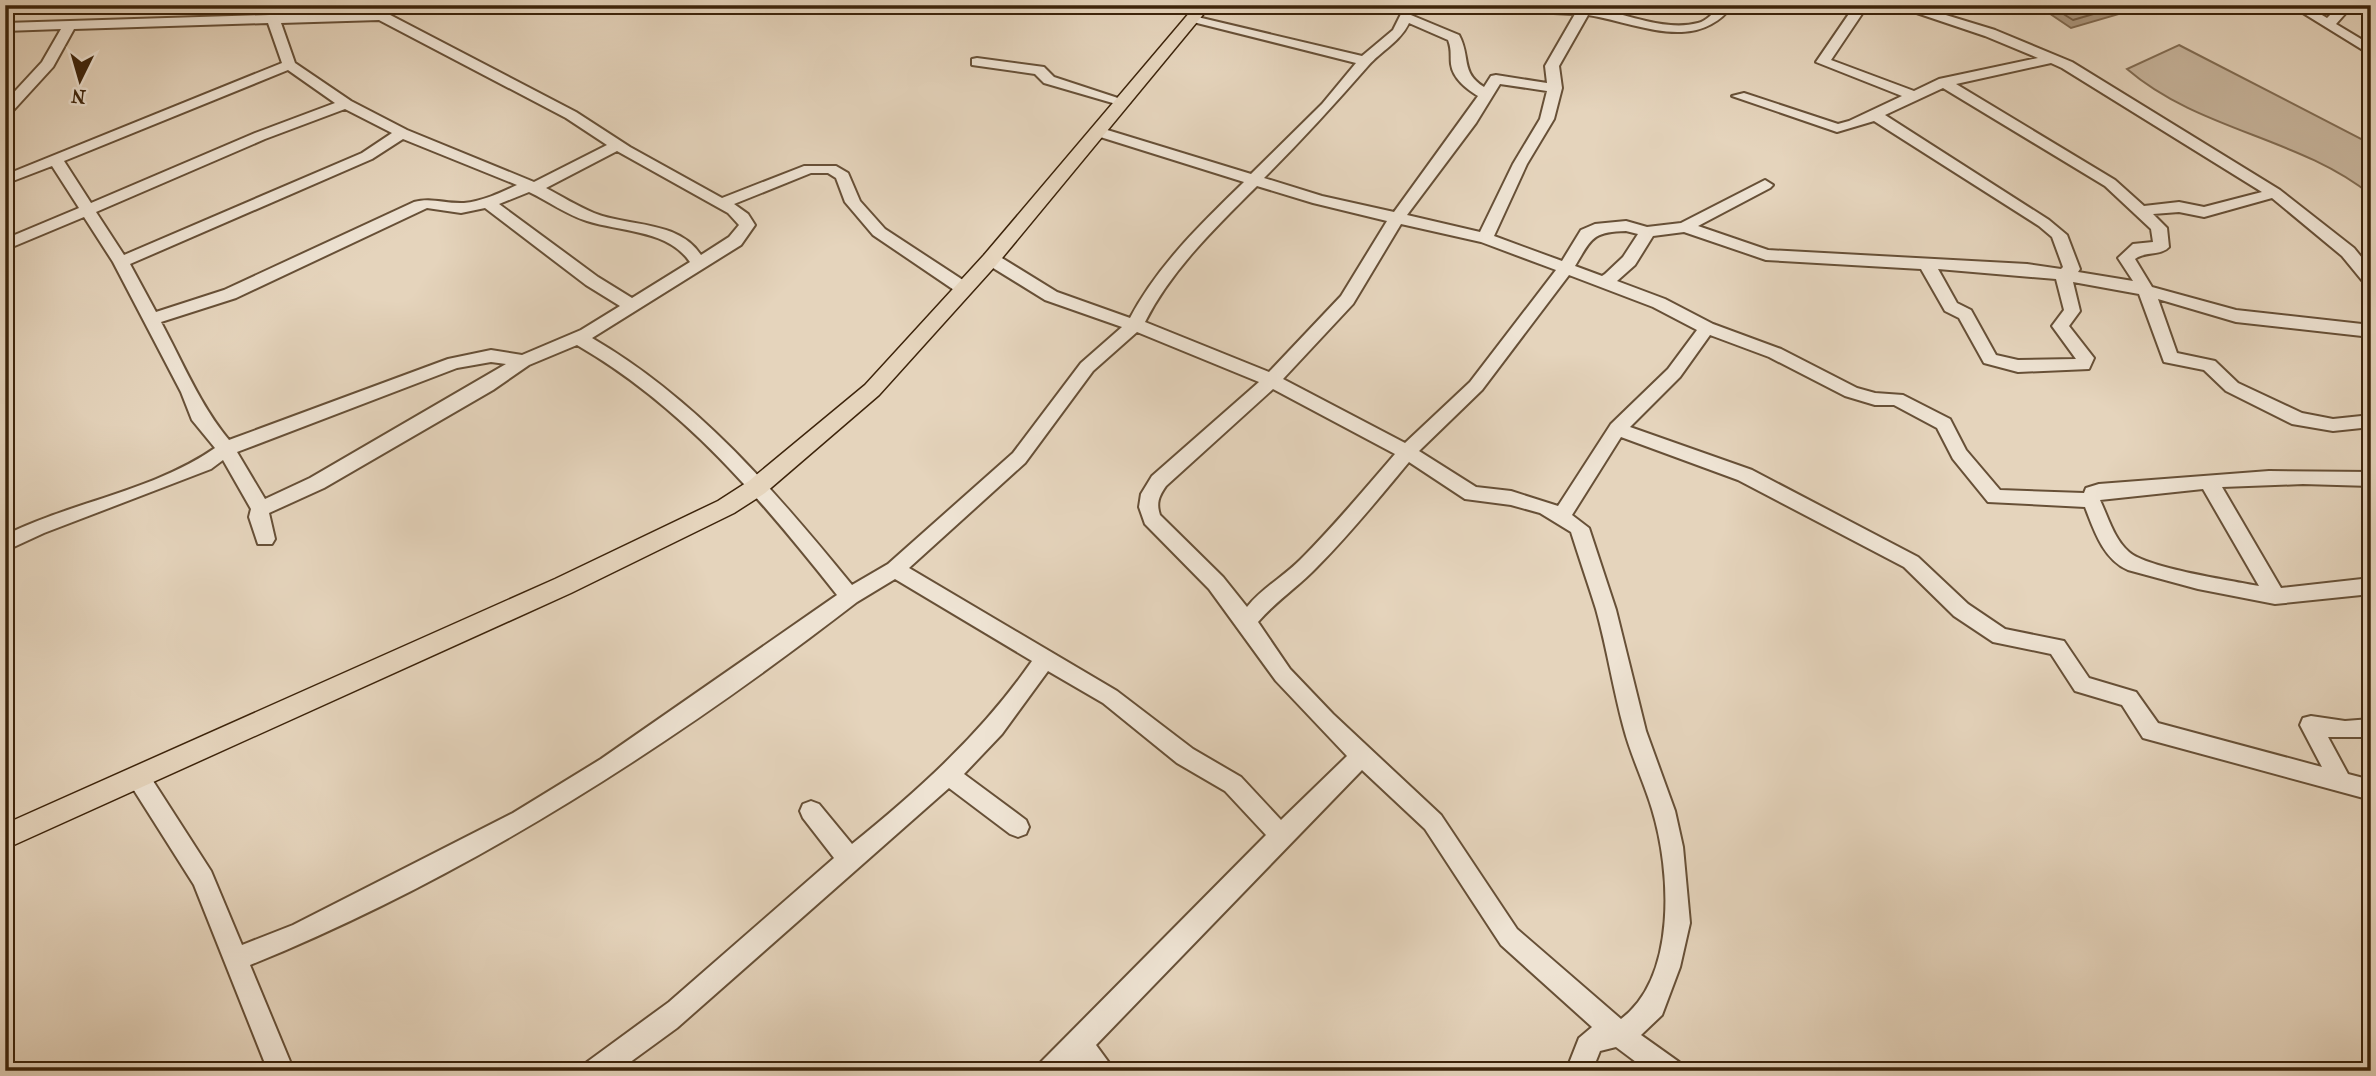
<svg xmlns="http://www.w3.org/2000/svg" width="2376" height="1076" viewBox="0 0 2376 1076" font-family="'IM FELL French Canon',serif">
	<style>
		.green { fill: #c8b69e; stroke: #826d54; stroke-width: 2 }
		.water { fill: #ac9880; stroke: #806a51; stroke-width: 2 }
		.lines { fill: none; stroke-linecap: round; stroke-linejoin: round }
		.shore { stroke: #745e46; stroke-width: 2 }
		.minor-casing { stroke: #675037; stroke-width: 4 }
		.major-casing { stroke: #3d240b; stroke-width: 3 }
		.minor { fill: #eee3d3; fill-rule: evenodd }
		.major { fill: #e5d4bc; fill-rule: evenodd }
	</style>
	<rect width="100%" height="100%" fill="#e5d4bc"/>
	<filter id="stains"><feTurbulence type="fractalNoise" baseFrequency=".00286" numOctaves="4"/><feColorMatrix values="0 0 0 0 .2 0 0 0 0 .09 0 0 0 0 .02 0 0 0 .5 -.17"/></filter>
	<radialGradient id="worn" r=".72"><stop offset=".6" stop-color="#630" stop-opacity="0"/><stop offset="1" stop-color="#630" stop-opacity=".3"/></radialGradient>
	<path class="green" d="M 2179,45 L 2371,144 L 2371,195 C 2299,137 2199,131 2127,69 Z"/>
	<path class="water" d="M 2037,5 L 2140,5 L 2143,7 L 2071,28 Z"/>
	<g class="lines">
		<path class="shore" d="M 2049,5 L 2073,20 L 2124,5"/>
		<defs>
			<g id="minor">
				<path d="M 355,5 L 371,5 L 576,112 L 630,147 L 722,198 L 804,166 L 836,166 L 848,173 L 860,201 L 885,229 L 969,284 L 969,292 L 957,292 L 873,235 L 845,202 L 836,178 L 828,173 L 811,173 L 734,204 L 748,214 L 755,225 L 741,245 L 592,338 C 698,400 775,491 852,585 L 888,564 L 1013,453 L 1081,363 L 1122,327 L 1045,300 L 985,263 L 985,255 L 997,255 L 1057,292 L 1130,318 C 1158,265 1201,224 1244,182 L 1094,135 L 1094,129 L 1104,129 L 1251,174 L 1322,104 L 1356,63 L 1189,21 L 1189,15 L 1362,56 L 1393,30 L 1401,14 L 1406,13 L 1459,35 C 1471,57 1460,72 1484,87 L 1491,76 L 1496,75 L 1547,83 L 1545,66 L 1575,14 L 1532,12 L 1507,5 L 1593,5 L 1592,8 C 1625,13 1665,32 1698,23 C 1707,21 1714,12 1720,5 L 1733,5 C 1696,54 1638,23 1588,15 L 1559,66 L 1562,88 L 1554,119 L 1527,164 L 1494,236 L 1562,261 L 1581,230 L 1595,224 L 1626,221 L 1647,227 L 1681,223 L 1765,180 L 1773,185 L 1770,188 L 1698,226 L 1768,250 L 2027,264 L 2061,269 L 2063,267 L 2052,237 L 2039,226 L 1874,121 L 1837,132 L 1732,96 L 1744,93 L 1838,124 L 1849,121 L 1902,96 L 1816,62 L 1855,5 L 1868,5 L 1831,60 L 1914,91 L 1939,79 L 2038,58 L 1985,36 L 1893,5 L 1913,5 L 1995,30 L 2072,62 L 2280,190 L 2354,248 L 2371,269 L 2371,285 L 2365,284 L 2342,256 L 2272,198 L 2204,217 L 2179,212 L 2153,214 L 2167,228 L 2169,247 C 2161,256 2145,251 2135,259 L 2152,287 L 2236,310 L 2371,325 L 2371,337 L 2236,322 L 2158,299 L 2177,353 L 2215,361 L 2238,383 L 2302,413 L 2333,419 L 2371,415 L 2371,427 L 2333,431 L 2292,424 L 2226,391 L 2204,370 L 2164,362 L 2139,294 L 2073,282 L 2080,311 L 2069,326 L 2094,358 L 2089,369 L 2018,372 L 1984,363 L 1959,318 L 1945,311 L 1921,269 L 1766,260 L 1684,232 L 1653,236 L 1635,265 L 1617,281 L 1665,299 L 1713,324 L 1781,349 L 1857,388 L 1875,393 L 1903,395 L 1950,419 L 1966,450 L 2000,490 L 2084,493 L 2086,488 L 2099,484 L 2269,471 L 2371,472 L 2371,486 L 2303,484 L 2222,487 L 2281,588 L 2371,578 L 2371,594 L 2275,604 L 2198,589 L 2128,570 C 2103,559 2094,530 2085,507 L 1988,502 L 1953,459 L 1937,428 L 1894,405 L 1875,405 L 1845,396 L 1769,357 L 1710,335 L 1680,377 L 1630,427 L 1752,470 L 1918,557 L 1968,604 L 2005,629 L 2064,641 L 2089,678 L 2136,692 L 2158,723 L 2322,767 L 2300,725 L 2303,718 L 2311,716 L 2345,721 L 2371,719 L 2371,737 L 2328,737 L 2348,774 L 2371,780 L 2371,800 L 2143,738 L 2122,705 L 2075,691 L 2051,654 L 1993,642 L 1954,616 L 1904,567 L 1738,480 L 1621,437 L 1572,515 L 1589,528 L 1616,610 L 1646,731 L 1675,811 L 1683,847 L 1690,923 L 1680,967 L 1662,1015 L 1641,1035 L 1679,1062 L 1683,1071 L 1648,1071 L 1616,1047 L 1600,1051 L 1592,1071 L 1566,1071 L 1579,1038 L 1592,1027 L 1501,945 L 1425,829 L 1362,770 L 1096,1045 L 1115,1071 L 1085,1071 L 1077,1062 L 1069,1071 L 1037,1071 L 1041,1062 L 1266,835 L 1225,791 L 1177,763 L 1103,703 L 1048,671 L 1002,734 L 964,774 L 1026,820 L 1029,827 L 1026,834 L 1018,837 L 1010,834 L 949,788 L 677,1028 L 618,1071 L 583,1071 L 587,1062 L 669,1002 L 834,858 L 803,818 L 800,811 L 803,804 L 811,801 L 819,804 L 852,844 C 919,790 982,733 1032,661 L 895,579 L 857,602 C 672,745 468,877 250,965 L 294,1071 L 268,1071 L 194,885 L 130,784 L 127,777 L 130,770 L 138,767 L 146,770 L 211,871 L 242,945 L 293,925 L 513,813 L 601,759 L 837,595 C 761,499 684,407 577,345 L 529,365 L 493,390 L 324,488 L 269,513 L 275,539 L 272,544 L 258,544 L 249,517 L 251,509 L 223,460 L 211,469 L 44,533 L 5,551 L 5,535 C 72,502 153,491 215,448 L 192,420 L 181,392 L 113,262 L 84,217 L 5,250 L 5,239 L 79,208 L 52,166 L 5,184 L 5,175 L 282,63 L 268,23 L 74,29 L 53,67 L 10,114 L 5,115 L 5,102 L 42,62 L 61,29 L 5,31 L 5,23 L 365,12 ZM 379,20 L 566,118 L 607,145 L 534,182 L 407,130 L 351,101 L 295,63 L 281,23 ZM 1409,23 L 1448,40 C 1452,50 1450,55 1451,64 C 1453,79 1467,89 1478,96 L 1394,212 L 1322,196 L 1264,178 C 1300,142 1334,105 1368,66 C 1381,51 1400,42 1409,23 ZM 2051,63 L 2062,68 L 2262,192 L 2204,207 L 2179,202 L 2144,206 L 2115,180 L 1956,84 ZM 288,70 L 335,103 L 255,133 L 91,203 L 64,161 ZM 1500,84 L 1547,91 L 1540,119 L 1513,164 L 1480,232 L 1407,215 L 1476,123 ZM 1943,88 L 2105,186 L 2151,229 L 2153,242 L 2133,244 L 2118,258 L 2133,281 L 2078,272 L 2080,269 L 2067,235 L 2049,220 L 1885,115 ZM 345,109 L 392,133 L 362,153 L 124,255 L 96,212 L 265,139 ZM 403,139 L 517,185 C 500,193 483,201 464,203 C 446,204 431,197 414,202 L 224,290 L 156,312 L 130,264 L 372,159 ZM 617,151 L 728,213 L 739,225 L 729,237 L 701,255 C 678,220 629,227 594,213 C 577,206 561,196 546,188 ZM 1257,186 L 1313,203 L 1387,221 L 1341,296 L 1269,372 L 1145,322 C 1172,269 1215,228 1257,186 ZM 529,192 C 548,201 567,215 587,221 C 622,232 668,230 690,262 L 632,298 L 598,277 L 499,204 ZM 427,208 L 461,213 L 485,208 L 586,285 L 620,306 L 581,330 L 522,355 L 491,350 L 448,359 L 229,440 C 200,405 183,363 161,322 L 236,298 ZM 1401,224 L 1481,242 L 1556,270 L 1470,382 L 1405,443 L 1283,379 L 1353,304 ZM 1626,231 L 1638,234 L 1623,257 L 1605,274 L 1602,276 L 1575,266 C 1592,238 1592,232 1626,231 ZM 1938,269 L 2056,279 L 2064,310 L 2052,326 L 2076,359 L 2018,360 L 1996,355 L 1971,310 L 1957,303 ZM 1569,275 L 1653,307 L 1697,330 L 1668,369 L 1611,424 L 1558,506 L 1511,491 L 1476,487 L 1419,451 L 1482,390 ZM 1137,332 L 1259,382 L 1152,476 L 1141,494 L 1139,507 L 1145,524 L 1209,589 L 1276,681 L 1347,756 L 1281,820 L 1241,777 L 1193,749 L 1117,691 L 909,568 L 1025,463 L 1093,371 ZM 491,362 L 506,364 L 310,478 L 265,499 L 237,452 L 457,368 ZM 1273,389 L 1395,454 C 1364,490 1334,526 1300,560 C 1283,577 1262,588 1247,607 L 1223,577 L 1160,515 C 1156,503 1159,496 1166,486 ZM 1409,462 L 1465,499 L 1511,505 L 1540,513 L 1571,532 C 1579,558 1588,583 1596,609 C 1607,648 1613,689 1624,729 C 1631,756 1644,782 1652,809 C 1671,871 1677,977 1621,1019 L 1517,929 L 1441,815 L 1333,714 L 1290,669 L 1258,622 C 1276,601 1298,587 1317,567 C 1350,534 1379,498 1409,462 ZM 2203,489 L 2259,586 C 2232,581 2147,568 2129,552 C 2114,539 2108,517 2100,500 Z"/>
				<path d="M 2290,5 L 2305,5 L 2327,18 L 2340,5 L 2353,5 L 2336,24 L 2371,45 L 2371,55 Z"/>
				<path d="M 977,58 L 1044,67 L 1054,77 L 1130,102 L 1123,106 L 1044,83 L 1035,74 L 972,65 L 972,59 Z"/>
			</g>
			<path id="major" d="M 1196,5 L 1211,5 L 998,263 L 879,395 L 765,493 L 734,513 L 571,593 L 5,849 L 5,824 L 555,579 L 718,501 L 749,481 L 865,385 L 984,255 Z"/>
		</defs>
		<use href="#minor" class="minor-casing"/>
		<use href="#major" class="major-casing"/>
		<use href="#minor" class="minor"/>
		<use href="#major" class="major"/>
	</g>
	<rect width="2376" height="1076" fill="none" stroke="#e5d4bc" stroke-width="28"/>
	<rect x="7" y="7" width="2362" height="1062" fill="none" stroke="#3d240b" stroke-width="3.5"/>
	<rect x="14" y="14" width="2348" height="1048" fill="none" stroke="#3d240b" stroke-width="2"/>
	<g transform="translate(80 80) rotate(185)" stroke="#eee3d3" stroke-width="5" paint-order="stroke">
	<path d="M0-5L12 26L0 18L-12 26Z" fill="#3d240b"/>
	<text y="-10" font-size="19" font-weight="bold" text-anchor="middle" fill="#3d240b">N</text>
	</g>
	<rect width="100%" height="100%" filter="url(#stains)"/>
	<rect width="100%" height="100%" fill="url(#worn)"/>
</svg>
